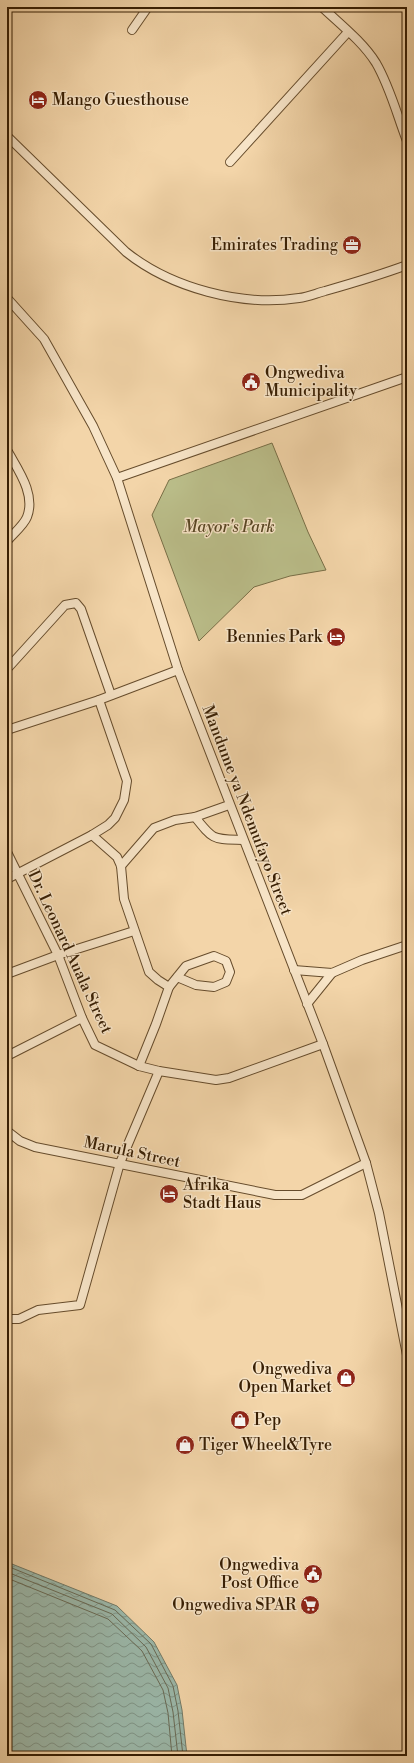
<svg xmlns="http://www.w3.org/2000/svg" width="414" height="1763" viewBox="0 0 414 1763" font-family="'Libre Bodoni',serif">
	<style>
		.green { fill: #babd89; stroke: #786e46 }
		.water { fill: url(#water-waves); stroke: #737a67 }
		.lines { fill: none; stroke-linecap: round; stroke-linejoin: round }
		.shore { stroke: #696b56; stroke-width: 1 }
		.minor-casing { stroke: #664c2c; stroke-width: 10 }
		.minor { stroke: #f7e4c7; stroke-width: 8 }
		.labels { text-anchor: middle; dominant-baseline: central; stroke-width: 3; stroke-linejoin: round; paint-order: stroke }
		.poi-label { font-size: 16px; fill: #371e03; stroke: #f7e4c7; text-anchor: start }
		.park-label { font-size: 16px; font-style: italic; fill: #584624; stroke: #f7e4c7 }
		.street-label { font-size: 16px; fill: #371e03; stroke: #f7e4c7 }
	</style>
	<defs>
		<pattern id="water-waves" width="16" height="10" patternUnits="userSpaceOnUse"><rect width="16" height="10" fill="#9bb8aa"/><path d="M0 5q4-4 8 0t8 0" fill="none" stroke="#7f9588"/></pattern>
	</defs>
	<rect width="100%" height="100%" fill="#f3d5a9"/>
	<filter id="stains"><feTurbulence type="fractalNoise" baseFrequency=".005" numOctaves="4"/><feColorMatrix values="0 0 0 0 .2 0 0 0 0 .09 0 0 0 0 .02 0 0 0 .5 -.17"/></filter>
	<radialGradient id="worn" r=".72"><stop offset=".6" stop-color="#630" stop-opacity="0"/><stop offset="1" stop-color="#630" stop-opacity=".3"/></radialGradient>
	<path class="green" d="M 272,443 L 308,532 L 326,570 L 290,576 L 254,587 L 199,641 L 152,515 L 169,480 Z"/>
	<path class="water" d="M 7,1562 L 117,1606 L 154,1642 L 177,1685 L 182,1710 L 187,1756 L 20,1756 L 7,1748 Z"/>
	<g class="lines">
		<g class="shore">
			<path d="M 7,1566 L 115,1610 L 151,1644 L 173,1686 L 178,1711 L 183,1756"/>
			<path d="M 7,1572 L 112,1614 L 146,1647 L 168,1688 L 173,1712 L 178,1756"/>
			<path d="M 7,1578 L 108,1619 L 142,1651 L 163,1690 L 168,1713 L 172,1756"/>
		</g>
		<defs>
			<g id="minor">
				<path d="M 322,7 C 340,24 363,42 376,63 C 390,87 397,115 407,141"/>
				<path d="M 132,30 L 148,7"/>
				<path d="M 7,136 L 126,252 C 171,288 242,307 299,298 C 308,297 317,293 325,291 C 353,283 380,275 407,265"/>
				<path d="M 230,162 L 348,32"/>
				<path d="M 7,298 L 44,339 L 93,426 L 117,478 L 178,670 L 323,1044 L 366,1163 L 379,1213 L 407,1355"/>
				<path d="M 7,450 C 18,470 36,494 27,517 C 24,525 13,534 7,541"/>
				<path d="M 117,478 L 407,377"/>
				<path d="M 7,669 L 65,605 L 76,603 L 81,609 L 111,695"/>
				<path d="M 7,730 L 99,700 L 178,670"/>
				<path d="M 195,817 C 214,841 213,839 243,840"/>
				<path d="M 92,835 L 117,857 L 121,866 L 124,899 L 149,972 L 158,980 L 169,987"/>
				<path d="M 7,852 L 58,955 L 82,1018 L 95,1045 L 139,1066 L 159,1071 L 216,1080 L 229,1078 L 323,1044"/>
				<path d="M 121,866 L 154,828 L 175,820 L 195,817 L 229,805"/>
				<path d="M 7,879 L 92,835 L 108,825 L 115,818 L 124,800 L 127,781 L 99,700"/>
				<path d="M 294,970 L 332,973 L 362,960 L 407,945"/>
				<path d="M 7,974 L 58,955 L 134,931"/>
				<path d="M 307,1004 L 332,973"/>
				<path d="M 7,1056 L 82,1018"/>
				<path d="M 139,1066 L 156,1024 L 169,987 L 186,966 L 214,956 L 226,961 L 230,972 L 226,982 L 214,987 L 196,985 L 177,977"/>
				<path d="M 7,1131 L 20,1141 L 35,1147 L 275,1195 L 302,1195 L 366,1163"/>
				<path d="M 7,1319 L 19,1319 L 38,1310 L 80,1305 L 120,1163 L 159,1071"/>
			</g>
		</defs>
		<use href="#minor" class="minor-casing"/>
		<use href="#minor" class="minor"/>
	</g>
	<defs>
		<symbol id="hotel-disc" viewBox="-11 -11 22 22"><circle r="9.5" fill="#8f2418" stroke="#f7e4c7"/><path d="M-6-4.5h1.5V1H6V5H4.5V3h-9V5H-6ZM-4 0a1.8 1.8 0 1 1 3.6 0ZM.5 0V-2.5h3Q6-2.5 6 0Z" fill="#fff"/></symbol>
		<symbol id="office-disc" viewBox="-11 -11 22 22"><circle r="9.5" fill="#8f2418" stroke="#f7e4c7"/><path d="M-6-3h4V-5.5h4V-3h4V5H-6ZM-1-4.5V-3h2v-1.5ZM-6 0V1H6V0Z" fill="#fff"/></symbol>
		<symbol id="civic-disc" viewBox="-11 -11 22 22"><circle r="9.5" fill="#8f2418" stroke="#f7e4c7"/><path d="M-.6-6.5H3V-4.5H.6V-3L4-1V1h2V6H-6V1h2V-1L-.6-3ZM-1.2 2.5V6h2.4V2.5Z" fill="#fff"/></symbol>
		<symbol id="shop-disc" viewBox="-11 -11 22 22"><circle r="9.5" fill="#8f2418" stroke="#f7e4c7"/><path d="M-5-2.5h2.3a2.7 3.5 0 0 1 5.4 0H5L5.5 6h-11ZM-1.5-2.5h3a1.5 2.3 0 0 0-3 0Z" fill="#fff"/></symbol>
		<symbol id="supermarket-disc" viewBox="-11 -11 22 22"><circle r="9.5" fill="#8f2418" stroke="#f7e4c7"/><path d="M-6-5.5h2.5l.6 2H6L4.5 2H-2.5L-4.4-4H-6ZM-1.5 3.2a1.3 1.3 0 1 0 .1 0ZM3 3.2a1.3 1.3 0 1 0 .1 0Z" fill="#fff"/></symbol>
	</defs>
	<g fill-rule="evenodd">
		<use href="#hotel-disc" x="27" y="89" width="22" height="22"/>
		<use href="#office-disc" x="341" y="234" width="22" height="22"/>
		<use href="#civic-disc" x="240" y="371" width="22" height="22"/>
		<use href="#hotel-disc" x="325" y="626" width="22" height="22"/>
		<use href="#hotel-disc" x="158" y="1183" width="22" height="22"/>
		<use href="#shop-disc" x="335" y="1367" width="22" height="22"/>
		<use href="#shop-disc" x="229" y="1409" width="22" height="22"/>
		<use href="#shop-disc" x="174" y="1434" width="22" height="22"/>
		<use href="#civic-disc" x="302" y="1563" width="22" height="22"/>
		<use href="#supermarket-disc" x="299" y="1594" width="22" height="22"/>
	</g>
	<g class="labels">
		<g class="poi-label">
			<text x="52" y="100">Mango Guesthouse</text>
			<text x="338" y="245" text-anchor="end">Emirates Trading</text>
			<text x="265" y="373">Ongwediva<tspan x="265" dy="18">Municipality</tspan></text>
			<text x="322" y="637" text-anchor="end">Bennies Park</text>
			<text x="183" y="1185">Afrika<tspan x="183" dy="18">Stadt Haus</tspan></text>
			<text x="332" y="1369" text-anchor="end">Ongwediva<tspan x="332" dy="18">Open Market</tspan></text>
			<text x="254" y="1420">Pep</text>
			<text x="199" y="1445">Tiger Wheel&amp;Tyre</text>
			<text x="299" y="1565" text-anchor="end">Ongwediva<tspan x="299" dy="18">Post Office</tspan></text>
			<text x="296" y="1605" text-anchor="end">Ongwediva SPAR</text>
		</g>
		<g class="park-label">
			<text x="229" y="527">Mayor's Park</text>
		</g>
		<g class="street-label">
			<text transform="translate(247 810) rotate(69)">Mandume ya Ndemufayo Street</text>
			<text transform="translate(70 952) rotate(65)">Dr. Leonard Auala Street</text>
			<text transform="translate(132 1152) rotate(12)">Marula Street</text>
		</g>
	</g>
	<rect width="414" height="1763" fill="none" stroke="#f3d5a9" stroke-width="24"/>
	<rect x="8" y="8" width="398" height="1747" fill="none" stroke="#371e03" stroke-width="2"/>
	<rect x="12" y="12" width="390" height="1739" fill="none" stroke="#371e03"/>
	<rect width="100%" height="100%" filter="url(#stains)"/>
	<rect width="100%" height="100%" fill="url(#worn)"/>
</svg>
